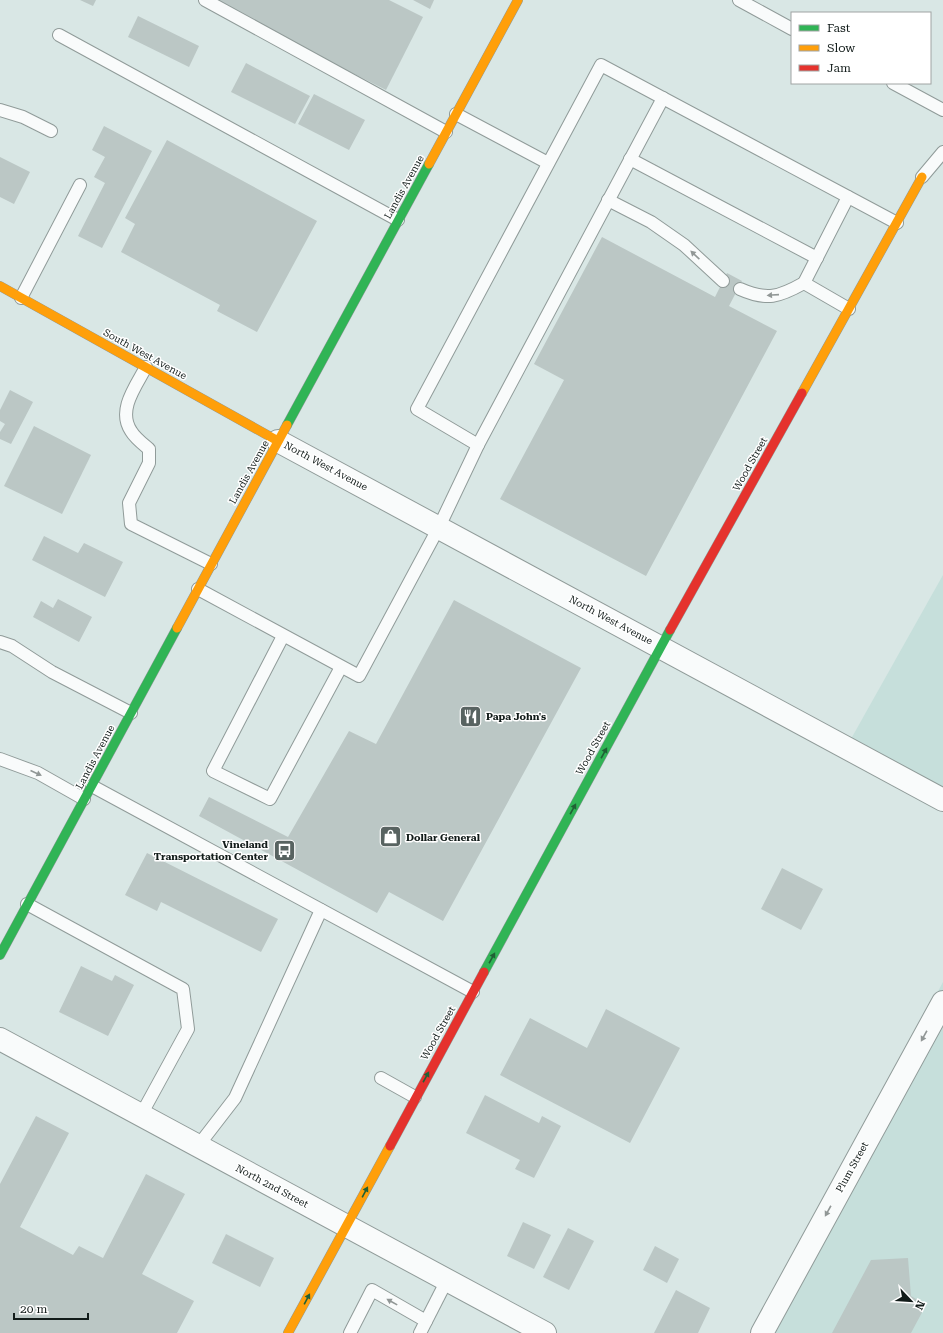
<svg xmlns="http://www.w3.org/2000/svg" width="943" height="1333" viewBox="0 0 943 1333" font-family="'Roboto Serif',serif">
	<style>
		.built { fill: #c6dfdb }
		.building { fill: #bbc7c5 }
		.lines { fill: none; stroke-linecap: round; stroke-linejoin: round }
		.lane-casing { stroke: #909b99; stroke-width: 14 }
		.street-casing { stroke: #909b99; stroke-width: 24 }
		.fast-casing { stroke: #909b99; stroke-width: 10 }
		.slow-casing { stroke: #909b99; stroke-width: 10 }
		.jam-casing { stroke: #909b99; stroke-width: 10 }
		.lane { stroke: #f9fbfb; stroke-width: 12 }
		.street { stroke: #f9fbfb; stroke-width: 22 }
		.fast { stroke: #30b455; stroke-width: 9 }
		.slow { stroke: #ff9f0a; stroke-width: 9 }
		.jam { stroke: #e5322d; stroke-width: 9 }
		.oneway { fill: #919796 }
		.oneway2 { fill: #206035 }
		.labels { text-anchor: middle; dominant-baseline: central; stroke-width: 3; stroke-linejoin: round; paint-order: stroke }
		.street-label { font-size: 10px; fill: #121c1a; stroke: #fff }
		.poi-label { font-size: 10px; font-weight: bold; fill: #121c1a; stroke: #fff; text-anchor: start }
	</style>
	<rect width="100%" height="100%" fill="#d9e7e5"/>
	<g class="built">
		<path d="M 943,575 L 943,800 L 847,746 Z"/>
		<path d="M 943,982 L 943,1333 L 755,1333 Z"/>
	</g>
	<g class="building">
		<path d="M 80,0 L 96,0 L 93,6 Z"/>
		<path d="M 208,0 L 389,0 L 423,17 L 386,90 Z"/>
		<path d="M 413,0 L 434,0 L 430,9 Z"/>
		<path d="M 138,16 L 199,46 L 189,67 L 128,37 Z"/>
		<path d="M 246,63 L 310,96 L 295,124 L 231,92 Z"/>
		<path d="M 314,94 L 365,120 L 349,150 L 298,124 Z"/>
		<path d="M 104,126 L 152,151 L 102,248 L 78,236 L 105,183 L 94,177 L 105,157 L 92,150 Z"/>
		<path d="M 167,140 L 317,221 L 257,332 L 217,311 L 220,305 L 121,252 L 135,224 L 125,218 Z"/>
		<path d="M 0,157 L 30,172 L 14,204 L 0,197 Z"/>
		<path d="M 602,237 L 715,297 L 727,273 L 742,281 L 729,306 L 777,331 L 646,576 L 500,499 L 564,380 L 534,364 Z"/>
		<path d="M 10,390 L 33,402 L 11,444 L 0,439 L 0,432 L 5,424 L 0,421 L 0,410 Z"/>
		<path d="M 34,426 L 91,455 L 62,514 L 4,486 Z"/>
		<path d="M 44,536 L 78,553 L 84,543 L 123,562 L 105,597 L 32,560 Z"/>
		<path d="M 58,599 L 92,617 L 79,642 L 33,617 L 41,601 L 53,608 Z"/>
		<path d="M 454,600 L 581,668 L 443,921 L 389,892 L 377,913 L 199,816 L 209,797 L 288,837 L 349,731 L 376,744 Z"/>
		<path d="M 147,853 L 278,919 L 261,952 L 161,902 L 157,911 L 125,895 Z"/>
		<path d="M 782,868 L 823,889 L 801,930 L 761,909 Z"/>
		<path d="M 81,966 L 112,981 L 115,975 L 134,985 L 108,1036 L 59,1012 Z"/>
		<path d="M 606,1009 L 680,1048 L 630,1143 L 500,1075 L 530,1018 L 587,1048 Z"/>
		<path d="M 485,1095 L 539,1123 L 542,1116 L 561,1126 L 534,1178 L 515,1169 L 520,1160 L 466,1133 Z"/>
		<path d="M 36,1116 L 69,1133 L 20,1227 L 73,1255 L 79,1246 L 103,1258 L 146,1174 L 185,1194 L 142,1274 L 194,1301 L 177,1333 L 0,1333 L 0,1184 Z"/>
		<path d="M 523,1222 L 551,1235 L 534,1269 L 507,1256 Z"/>
		<path d="M 568,1228 L 594,1241 L 569,1290 L 543,1277 Z"/>
		<path d="M 226,1234 L 274,1258 L 260,1287 L 212,1263 Z"/>
		<path d="M 655,1246 L 679,1259 L 667,1283 L 643,1270 Z"/>
		<path d="M 908,1258 L 911,1296 L 926,1305 L 911,1333 L 832,1333 L 871,1260 Z"/>
		<path d="M 676,1290 L 710,1308 L 698,1333 L 654,1333 Z"/>
	</g>
	<g class="lines">
		<defs>
			<g id="lane">
				<path d="M 205,0 L 446,132"/>
				<path d="M 739,0 L 792,29"/>
				<path d="M 59,35 L 398,220"/>
				<path d="M 893,83 L 943,110"/>
				<path d="M 0,110 L 23,117 L 51,131"/>
				<path d="M 456,114 L 548,163"/>
				<path d="M 630,159 L 817,258"/>
				<path d="M 922,177 L 943,152"/>
				<path d="M 848,197 L 804,283 L 849,309"/>
				<path d="M 608,200 L 651,222 L 684,245 L 723,281"/>
				<path d="M 740,289 C 767,301 779,297 804,283"/>
				<path d="M 21,298 L 80,185"/>
				<path d="M 146,367 C 136,386 117,410 131,431 C 135,438 143,444 149,449 L 149,463 L 129,503 L 131,524 L 211,564"/>
				<path d="M 478,445 L 663,98"/>
				<path d="M 198,589 L 359,676 L 439,527 L 478,445 L 417,409 L 601,65 L 897,223"/>
				<path d="M 283,636 L 213,771 L 270,799 L 341,667"/>
				<path d="M 0,642 L 12,646 L 52,672 L 131,713"/>
				<path d="M 0,759 L 38,773 L 84,799"/>
				<path d="M 92,786 L 473,992"/>
				<path d="M 27,904 L 183,989 L 188,1029 L 141,1115"/>
				<path d="M 381,1078 L 415,1097"/>
				<path d="M 198,1146 L 235,1098 L 321,910"/>
				<path d="M 350,1333 L 372,1290 L 426,1321"/>
				<path d="M 420,1333 L 447,1280"/>
			</g>
			<g id="street">
				<path d="M 278,441 L 943,800"/>
				<path d="M 0,1039 L 545,1333"/>
				<path d="M 762,1333 L 943,1002"/>
			</g>
			<g id="fast">
				<path d="M 287,425 L 429,164"/>
				<path d="M 0,955 L 177,628"/>
				<path d="M 484,972 L 670,630"/>
			</g>
			<g id="slow">
				<path d="M 429,164 L 518,0"/>
				<path d="M 0,286 L 278,441"/>
				<path d="M 802,393 L 922,177"/>
				<path d="M 177,628 L 287,425"/>
				<path d="M 288,1333 L 390,1146"/>
			</g>
			<g id="jam">
				<path d="M 670,630 L 802,393"/>
				<path d="M 390,1146 L 484,972"/>
			</g>
		</defs>
		<use href="#lane" class="lane-casing"/>
		<use href="#street" class="street-casing"/>
		<use href="#fast" class="fast-casing"/>
		<use href="#slow" class="slow-casing"/>
		<use href="#jam" class="jam-casing"/>
		<use href="#lane" class="lane"/>
		<use href="#street" class="street"/>
		<use href="#fast" class="fast"/>
		<use href="#slow" class="slow"/>
		<use href="#jam" class="jam"/>
	</g>
	<defs><path id="oneway-solid" d="M-6-.8H1V-3.2L6.5 0L1 3.2V.8H-6Z"/></defs>
	<g class="oneway">
		<use href="#oneway-solid" transform="translate(695 255) rotate(-137)"/>
		<use href="#oneway-solid" transform="translate(773 295) rotate(176)"/>
		<use href="#oneway-solid" transform="translate(36 773) rotate(24)"/>
		<use href="#oneway-solid" transform="translate(924 1036) rotate(119)"/>
		<use href="#oneway-solid" transform="translate(828 1211) rotate(119)"/>
		<use href="#oneway-solid" transform="translate(392 1302) rotate(-151)"/>
	</g>
	<g class="oneway2">
		<use href="#oneway-solid" transform="translate(604 753) rotate(-61)"/>
		<use href="#oneway-solid" transform="translate(573 809) rotate(-61)"/>
		<use href="#oneway-solid" transform="translate(492 958) rotate(-61)"/>
		<use href="#oneway-solid" transform="translate(426 1077) rotate(-61)"/>
		<use href="#oneway-solid" transform="translate(365 1192) rotate(-62)"/>
		<use href="#oneway-solid" transform="translate(307 1299) rotate(-62)"/>
	</g>
	<defs>
		<symbol id="restaurant-square" viewBox="-11 -11 22 22"><rect x="-9" y="-9" width="18" height="18" rx="4" fill="#586361" stroke="#fff"/><path d="M-5-6h1v4h1v-4h1v4h1v-4h1v5L-1.5 .5V6h-2V.5L-5-1ZM5-6V6H3V1.5H1.5Q1.5-4 5-6Z" fill="#fff"/></symbol>
		<symbol id="shop-square" viewBox="-11 -11 22 22"><rect x="-9" y="-9" width="18" height="18" rx="4" fill="#586361" stroke="#fff"/><path d="M-5-2.5h2.3a2.7 3.5 0 0 1 5.4 0H5L5.5 6h-11ZM-1.5-2.5h3a1.5 2.3 0 0 0-3 0Z" fill="#fff"/></symbol>
		<symbol id="bus-square" viewBox="-11 -11 22 22"><rect x="-9" y="-9" width="18" height="18" rx="4" fill="#586361" stroke="#fff"/><path d="M-5-6H5V4H4V6H2V4H-2V6H-4V4H-5ZM-3.5-4V0h7V-4ZM-3.5 1.2v1.5H-2V1.2ZM2 1.2v1.5H3.5V1.2Z" fill="#fff"/></symbol>
	</defs>
	<g fill-rule="evenodd">
		<use href="#restaurant-square" x="458" y="704" width="25" height="25"/>
		<use href="#shop-square" x="378" y="824" width="25" height="25"/>
		<use href="#bus-square" x="272" y="838" width="25" height="25"/>
	</g>
	<g class="labels">
		<g class="street-label">
			<text transform="translate(404 187) rotate(-61)">Landis Avenue</text>
			<text transform="translate(145 354) rotate(29)">South West Avenue</text>
			<text transform="translate(750 464) rotate(-61)">Wood Street</text>
			<text transform="translate(326 466) rotate(28)">North West Avenue</text>
			<text transform="translate(249 472) rotate(-61)">Landis Avenue</text>
			<text transform="translate(611 620) rotate(28)">North West Avenue</text>
			<text transform="translate(593 748) rotate(-61)">Wood Street</text>
			<text transform="translate(95 757) rotate(-62)">Landis Avenue</text>
			<text transform="translate(438 1033) rotate(-61)">Wood Street</text>
			<text transform="translate(852 1167) rotate(-61)">Plum Street</text>
			<text transform="translate(272 1186) rotate(28)">North 2nd Street</text>
		</g>
		<g class="poi-label">
			<text x="486" y="716">Papa John's</text>
			<text x="406" y="837">Dollar General</text>
			<text x="268" y="844" text-anchor="end">Vineland<tspan x="268" dy="12">Transportation Center</tspan></text>
		</g>
	</g>
	<rect x="791" y="12" width="140" height="72" fill="#ffffff" stroke="#a0a4a3"/>
	<rect x="799" y="25" width="20" height="6" fill="#30b455" stroke="#a0a4a3"/>
	<text x="827" y="32" font-size="12" fill="#121c1a">Fast</text>
	<rect x="799" y="45" width="20" height="6" fill="#ff9f0a" stroke="#a0a4a3"/>
	<text x="827" y="52" font-size="12" fill="#121c1a">Slow</text>
	<rect x="799" y="65" width="20" height="6" fill="#e5322d" stroke="#a0a4a3"/>
	<text x="827" y="72" font-size="12" fill="#121c1a">Jam</text>
	<g transform="translate(911 1301) rotate(115)" stroke="#ffffff" stroke-width="3" paint-order="stroke">
	<path d="M0-3L7 15L0 10L-7 15Z" fill="#121c1a"/>
	<text y="-6" font-size="11" font-weight="bold" text-anchor="middle" fill="#121c1a">N</text>
	</g>
	<path d="M14 1313v6h74v-6" fill="none" stroke="#121c1a" stroke-width="2"/>
	<text x="20" y="1313" font-size="12" fill="#121c1a" stroke="#ffffff" stroke-width="3" paint-order="stroke">20 m</text>
</svg>
